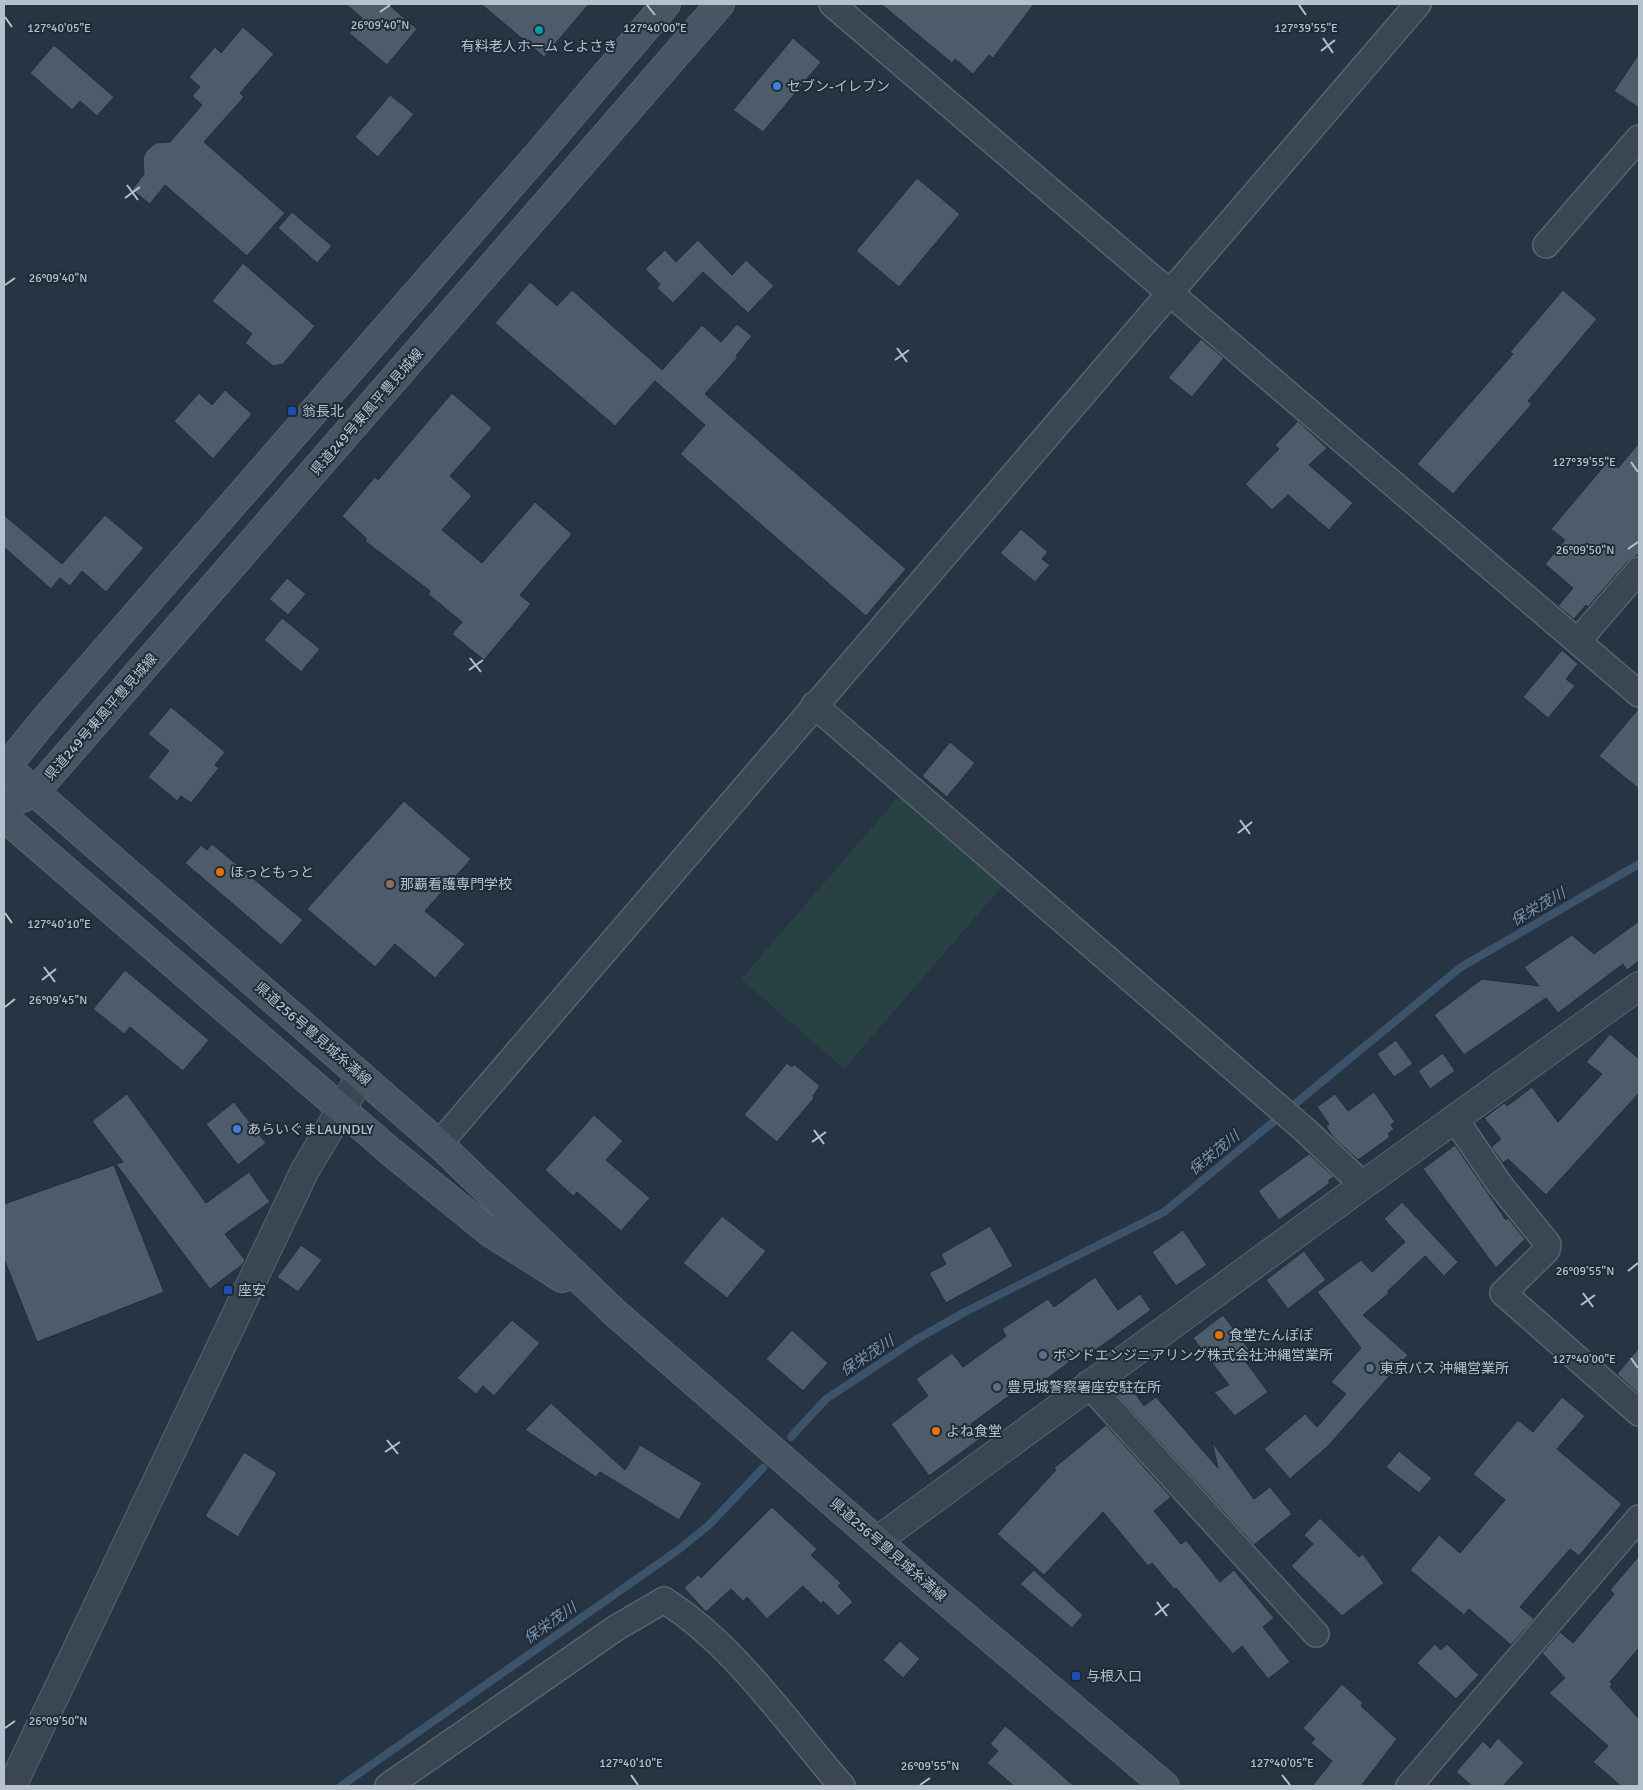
<svg xmlns="http://www.w3.org/2000/svg" width="1643" height="1790" viewBox="0 0 1643 1790" font-family="Signika,'Noto Sans JP',sans-serif">
	<style>
		.green { fill: #284243 }
		.lines { fill: none; stroke-linecap: round; stroke-linejoin: round }
		.stream { stroke: #3b536b; stroke-width: 8 }
		.building { fill: #4c5c6b; stroke: #212d39 }
		.minor-casing { stroke: #58646f; stroke-width: 28 }
		.tertiary-casing { stroke: #58646f; stroke-width: 30 }
		.secondary-casing { stroke: #58646f; stroke-width: 30 }
		.minor { stroke: #3a4652; stroke-width: 25 }
		.tertiary { stroke: #3a4652; stroke-width: 28 }
		.secondary { stroke: #485565; stroke-width: 28 }
		.ticks { fill: none; stroke: #b7c1cc; stroke-width: 2 }
		.culture-dot { fill: #0f9aa8; stroke: #1f2b37; stroke-width: 2 }
		.shop-dot { fill: #3f7fe0; stroke: #1f2b37; stroke-width: 2 }
		.transit-dot { fill: #1a4fb4; stroke: #1f2b37; stroke-width: 2 }
		.food-dot { fill: #e8710a; stroke: #1f2b37; stroke-width: 2 }
		.education-dot { fill: #8d6e63; stroke: #1f2b37; stroke-width: 2 }
		.service-dot { fill: #5c6f8a; stroke: #1f2b37; stroke-width: 2 }
		.labels { text-anchor: middle; dominant-baseline: central; stroke-width: 4; stroke-linejoin: round; paint-order: stroke }
		.poi-label { font-size: 14px; fill: #b7c1cc; stroke: #1f2b37; text-anchor: start }
		.street-label { font-size: 14px; fill: #b7c1cc; stroke: #1f2b37 }
		.water-label { font-size: 15px; font-style: italic; fill: #7794af; stroke: #1f2b37 }
		.ticks-label { font-size: 12px; text-anchor: middle; fill: #b7c1cc; stroke: #1f2b37; stroke-width: 4; stroke-linejoin: round; paint-order: stroke }
	</style>
	<rect width="100%" height="100%" fill="#263443"/>
	<path class="green" d="M 901,794 L 1005,883 L 844,1069 L 741,979 Z"/>
	<g class="lines">
		<g class="stream">
			<path d="M 791,1437 L 826,1399 L 917,1339 L 965,1312 L 1164,1212 L 1461,967 L 1639,864"/>
			<path d="M 341,1786 L 678,1550 L 708,1526 L 763,1468"/>
		</g>
	</g>
	<g class="building">
		<path d="M 346,4 L 388,4 L 417,29 L 387,65 L 349,33 L 362,18 Z"/>
		<path d="M 481,4 L 589,4 L 544,57 Z"/>
		<path d="M 881,4 L 1034,4 L 993,58 L 989,55 L 973,74 L 955,59 L 952,63 Z"/>
		<path d="M 243,27 L 274,54 L 240,93 L 244,97 L 204,142 L 285,213 L 247,256 L 165,185 L 150,204 L 132,190 L 144,174 L 143,158 L 147,150 L 156,143 L 170,142 L 202,105 L 192,96 L 200,87 L 189,77 L 215,47 L 221,53 Z"/>
		<path d="M 793,38 L 821,62 L 763,132 L 733,110 Z"/>
		<path d="M 54,45 L 114,97 L 97,116 L 80,101 L 72,110 L 30,73 Z"/>
		<path d="M 1639,54 L 1639,108 L 1614,91 Z"/>
		<path d="M 390,95 L 414,114 L 378,157 L 355,137 Z"/>
		<path d="M 917,178 L 960,214 L 899,287 L 856,251 Z"/>
		<path d="M 292,212 L 332,246 L 317,263 L 278,228 Z"/>
		<path d="M 698,240 L 732,275 L 746,260 L 774,286 L 748,313 L 703,272 L 673,303 L 657,288 L 660,284 L 645,269 L 665,250 L 676,262 Z"/>
		<path d="M 243,263 L 315,326 L 283,364 L 273,366 L 245,343 L 252,334 L 212,301 Z"/>
		<path d="M 530,282 L 557,306 L 572,290 L 662,370 L 702,325 L 721,342 L 737,324 L 752,336 L 736,356 L 738,357 L 705,394 L 906,569 L 866,616 L 680,454 L 705,425 L 655,381 L 615,426 L 495,323 Z"/>
		<path d="M 1563,290 L 1597,319 L 1528,401 L 1532,404 L 1453,494 L 1417,464 L 1513,354 L 1510,352 Z"/>
		<path d="M 1201,339 L 1224,358 L 1192,397 L 1168,378 Z"/>
		<path d="M 225,390 L 252,414 L 213,459 L 174,421 L 199,393 L 212,405 Z"/>
		<path d="M 452,393 L 492,428 L 450,476 L 472,496 L 442,530 L 482,563 L 535,502 L 572,534 L 520,595 L 531,604 L 484,660 L 452,634 L 462,622 L 428,594 L 430,591 L 365,541 L 367,539 L 342,516 L 375,477 L 378,480 Z"/>
		<path d="M 1298,421 L 1327,448 L 1309,465 L 1353,503 L 1329,530 L 1288,495 L 1272,510 L 1245,484 L 1279,449 L 1275,445 Z"/>
		<path d="M 1639,443 L 1639,554 L 1628,561 L 1588,607 L 1586,605 L 1574,619 L 1558,606 L 1573,588 L 1545,564 L 1565,540 L 1551,529 L 1609,460 L 1618,468 Z"/>
		<path d="M 4,515 L 62,564 L 105,515 L 144,548 L 106,592 L 82,571 L 70,586 L 60,578 L 51,589 L 4,547 Z"/>
		<path d="M 1021,529 L 1048,552 L 1042,559 L 1050,565 L 1035,582 L 1000,553 Z"/>
		<path d="M 287,578 L 306,594 L 288,615 L 269,599 Z"/>
		<path d="M 282,618 L 320,649 L 301,672 L 264,640 Z"/>
		<path d="M 1562,650 L 1578,664 L 1566,679 L 1575,686 L 1548,718 L 1523,697 Z"/>
		<path d="M 171,707 L 225,752 L 215,765 L 219,768 L 191,803 L 181,796 L 177,801 L 148,777 L 169,751 L 148,734 Z"/>
		<path d="M 1639,708 L 1639,789 L 1599,756 Z"/>
		<path d="M 950,742 L 975,763 L 947,797 L 922,776 Z"/>
		<path d="M 404,801 L 471,859 L 425,911 L 465,944 L 435,978 L 395,944 L 375,967 L 307,909 Z"/>
		<path d="M 212,844 L 303,920 L 281,945 L 185,863 L 201,845 L 207,850 Z"/>
		<path d="M 1639,921 L 1639,961 L 1627,970 L 1623,964 L 1558,1013 L 1546,998 L 1464,1055 L 1434,1015 L 1482,979 L 1539,986 L 1524,967 L 1572,935 L 1594,954 Z"/>
		<path d="M 125,970 L 209,1040 L 183,1071 L 130,1027 L 124,1034 L 93,1009 Z"/>
		<path d="M 1610,1034 L 1639,1059 L 1639,1093 L 1546,1195 L 1508,1159 L 1503,1163 L 1491,1147 L 1501,1139 L 1484,1118 L 1504,1103 L 1507,1106 L 1532,1087 L 1558,1122 L 1602,1074 L 1586,1062 Z"/>
		<path d="M 1396,1040 L 1413,1064 L 1394,1077 L 1377,1054 Z"/>
		<path d="M 1443,1053 L 1455,1071 L 1430,1089 L 1418,1071 Z"/>
		<path d="M 787,1063 L 792,1067 L 794,1064 L 820,1086 L 813,1096 L 814,1098 L 777,1142 L 744,1115 Z"/>
		<path d="M 1374,1092 L 1395,1122 L 1391,1125 L 1394,1129 L 1388,1134 L 1390,1137 L 1358,1160 L 1333,1137 L 1326,1126 L 1329,1124 L 1317,1107 L 1335,1094 L 1348,1111 Z"/>
		<path d="M 127,1094 L 206,1203 L 249,1172 L 270,1202 L 225,1234 L 245,1260 L 243,1264 L 210,1289 L 116,1164 L 123,1162 L 92,1121 Z"/>
		<path d="M 234,1102 L 266,1143 L 238,1165 L 206,1124 Z"/>
		<path d="M 594,1115 L 623,1141 L 606,1160 L 650,1198 L 621,1231 L 577,1192 L 573,1196 L 545,1170 Z"/>
		<path d="M 1455,1145 L 1506,1220 L 1508,1218 L 1525,1239 L 1496,1268 L 1423,1169 Z"/>
		<path d="M 1309,1154 L 1334,1177 L 1328,1181 L 1330,1183 L 1279,1220 L 1258,1191 Z"/>
		<path d="M 114,1165 L 164,1292 L 37,1342 L 4,1259 L 4,1204 Z"/>
		<path d="M 1402,1202 L 1458,1262 L 1444,1276 L 1425,1256 L 1388,1291 L 1389,1293 L 1363,1315 L 1408,1355 L 1328,1446 L 1290,1479 L 1264,1449 L 1305,1414 L 1317,1427 L 1346,1394 L 1331,1382 L 1361,1348 L 1317,1292 L 1361,1260 L 1372,1272 L 1405,1242 L 1384,1219 Z"/>
		<path d="M 722,1216 L 766,1251 L 727,1298 L 683,1263 Z"/>
		<path d="M 990,1226 L 1013,1266 L 946,1303 L 929,1273 L 946,1264 L 941,1254 Z"/>
		<path d="M 1183,1230 L 1207,1265 L 1176,1286 L 1152,1252 Z"/>
		<path d="M 301,1245 L 322,1260 L 298,1292 L 277,1277 Z"/>
		<path d="M 1304,1251 L 1326,1280 L 1288,1309 L 1266,1280 Z"/>
		<path d="M 1095,1277 L 1118,1310 L 1140,1294 L 1151,1310 L 1090,1354 L 1087,1349 L 1037,1386 L 1032,1379 L 971,1424 L 981,1438 L 929,1476 L 891,1424 L 928,1396 L 916,1379 L 952,1353 L 963,1367 L 1006,1336 L 1002,1329 L 1048,1299 L 1054,1307 Z"/>
		<path d="M 1223,1315 L 1251,1352 L 1243,1358 L 1268,1392 L 1235,1416 L 1214,1392 L 1229,1385 L 1193,1338 Z"/>
		<path d="M 512,1320 L 540,1343 L 494,1396 L 483,1386 L 476,1394 L 457,1378 Z"/>
		<path d="M 792,1330 L 828,1363 L 803,1391 L 766,1359 Z"/>
		<path d="M 1639,1348 L 1639,1394 L 1617,1374 Z"/>
		<path d="M 1128,1383 L 1144,1406 L 1156,1397 L 1218,1468 L 1212,1442 L 1254,1499 L 1270,1487 L 1292,1514 L 1254,1545 L 1115,1393 Z"/>
		<path d="M 1562,1397 L 1585,1416 L 1557,1449 L 1622,1504 L 1579,1556 L 1570,1549 L 1520,1607 L 1534,1619 L 1511,1645 L 1469,1609 L 1464,1615 L 1410,1570 L 1439,1535 L 1460,1553 L 1505,1500 L 1473,1474 L 1518,1420 L 1533,1432 Z"/>
		<path d="M 551,1403 L 625,1470 L 640,1445 L 702,1483 L 679,1520 L 600,1472 L 596,1477 L 525,1430 Z"/>
		<path d="M 1106,1425 L 1171,1497 L 1154,1511 L 1181,1544 L 1186,1540 L 1220,1582 L 1234,1570 L 1274,1618 L 1263,1627 L 1290,1662 L 1268,1679 L 1242,1646 L 1233,1654 L 1176,1588 L 1174,1589 L 1152,1563 L 1148,1566 L 1103,1512 L 1044,1575 L 997,1534 L 1056,1470 L 1054,1468 Z"/>
		<path d="M 1399,1451 L 1432,1478 L 1419,1493 L 1386,1467 Z"/>
		<path d="M 244,1452 L 277,1473 L 238,1537 L 205,1516 Z"/>
		<path d="M 772,1507 L 817,1549 L 811,1555 L 841,1583 L 838,1586 L 853,1602 L 838,1616 L 823,1601 L 821,1604 L 803,1586 L 767,1619 L 747,1597 L 743,1601 L 731,1589 L 706,1612 L 684,1588 L 698,1575 L 701,1578 Z"/>
		<path d="M 1320,1518 L 1359,1557 L 1363,1554 L 1384,1583 L 1342,1616 L 1291,1566 L 1313,1544 L 1304,1535 Z"/>
		<path d="M 1639,1556 L 1639,1648 L 1610,1682 L 1612,1684 L 1610,1687 L 1639,1719 L 1639,1786 L 1621,1786 L 1593,1762 L 1608,1746 L 1549,1693 L 1565,1678 L 1542,1653 L 1560,1632 L 1573,1643 L 1614,1594 L 1610,1590 Z"/>
		<path d="M 1034,1570 L 1083,1615 L 1072,1628 L 1020,1584 Z"/>
		<path d="M 900,1641 L 920,1659 L 903,1678 L 883,1660 Z"/>
		<path d="M 1435,1644 L 1441,1650 L 1447,1644 L 1479,1675 L 1456,1699 L 1417,1663 Z"/>
		<path d="M 1342,1684 L 1363,1703 L 1361,1706 L 1397,1739 L 1361,1786 L 1312,1786 L 1332,1761 L 1311,1743 L 1315,1739 L 1303,1728 Z"/>
		<path d="M 1005,1726 L 1014,1733 L 1074,1786 L 1014,1786 L 987,1763 L 998,1751 L 990,1744 Z"/>
		<path d="M 1498,1738 L 1524,1763 L 1503,1786 L 1472,1786 L 1456,1772 L 1483,1741 L 1490,1748 Z"/>
	</g>
	<g class="lines">
		<defs>
			<g id="minor">
				<path d="M 832,4 L 1639,694"/>
				<path d="M 1546,245 L 1639,138"/>
				<path d="M 1578,641 L 1639,570"/>
				<path d="M 814,705 L 1305,1130 L 1363,1185"/>
				<path d="M 1455,1119 L 1500,1185 L 1548,1244 L 1547,1250 L 1503,1293 L 1639,1413"/>
				<path d="M 439,1144 L 1418,4"/>
				<path d="M 1088,1384 L 1316,1634"/>
				<path d="M 388,1786 L 616,1628 L 664,1600 C 736,1646 786,1722 842,1786"/>
				<path d="M 1409,1786 L 1639,1518"/>
			</g>
			<g id="tertiary">
				<path d="M 878,1540 L 1363,1185 L 1639,986"/>
				<path d="M 12,1786 L 305,1170 L 361,1076"/>
			</g>
			<g id="secondary">
				<path d="M 4,765 L 439,1144 L 614,1312 L 931,1588 L 1165,1786"/>
				<path d="M 4,775 L 6,767 L 47,717 L 541,151 L 666,4"/>
				<path d="M 4,806 L 35,792 L 720,4"/>
				<path d="M 4,817 L 391,1152 L 491,1233 L 562,1278"/>
			</g>
		</defs>
		<use href="#minor" class="minor-casing"/>
		<use href="#tertiary" class="tertiary-casing"/>
		<use href="#secondary" class="secondary-casing"/>
		<use href="#minor" class="minor"/>
		<use href="#tertiary" class="tertiary"/>
		<use href="#secondary" class="secondary"/>
	</g>
	<path class="ticks" d="M 647,5 L 655,15M 1299,5 L 1306,15M 380,12 L 390,5M 5,17 L 12,27M 1323,38 L 1333,53M 1321,51 L 1335,40M 127,185 L 138,200M 125,198 L 140,187M 5,285 L 15,278M 897,348 L 907,362M 895,360 L 909,350M 1631,462 L 1638,472M 1628,549 L 1638,542M 470,658 L 481,672M 469,670 L 483,660M 1240,820 L 1250,834M 1238,833 L 1252,822M 5,913 L 12,923M 44,967 L 55,982M 42,980 L 56,969M 5,1007 L 15,999M 814,1130 L 824,1144M 812,1142 L 826,1132M 1628,1271 L 1638,1263M 1583,1293 L 1593,1307M 1581,1305 L 1595,1295M 1631,1358 L 1638,1368M 387,1440 L 398,1454M 385,1452 L 400,1442M 1157,1602 L 1167,1616M 1155,1615 L 1169,1604M 5,1728 L 15,1721M 631,1775 L 638,1785M 1282,1775 L 1290,1785M 920,1785 L 930,1778"/>
	<circle class="culture-dot" cx="539" cy="30" r="5"/>
	<g class="shop-dot">
		<circle cx="777" cy="86" r="5"/>
		<circle cx="237" cy="1129" r="5"/>
	</g>
	<g class="transit-dot">
		<rect x="287" y="406" width="10" height="10" rx="2.5"/>
		<rect x="223" y="1285" width="10" height="10" rx="2.5"/>
		<rect x="1071" y="1671" width="10" height="10" rx="2.5"/>
	</g>
	<g class="food-dot">
		<circle cx="220" cy="872" r="5"/>
		<circle cx="1219" cy="1335" r="5"/>
		<circle cx="936" cy="1431" r="5"/>
	</g>
	<circle class="education-dot" cx="390" cy="884" r="5"/>
	<g class="service-dot">
		<circle cx="1043" cy="1355" r="5"/>
		<circle cx="1370" cy="1368" r="5"/>
		<circle cx="997" cy="1387" r="5"/>
	</g>
	<g class="labels">
		<g class="poi-label">
			<text x="539" y="46" text-anchor="middle">有料老人ホーム とよさき</text>
			<text x="787" y="86">セブン-イレブン</text>
			<text x="302" y="411">翁長北</text>
			<text x="230" y="872">ほっともっと</text>
			<text x="400" y="884">那覇看護専門学校</text>
			<text x="247" y="1129">あらいぐまLAUNDLY</text>
			<text x="238" y="1290">座安</text>
			<text x="1229" y="1335">食堂たんぽぽ</text>
			<text x="1053" y="1355">ボンドエンジニアリング株式会社沖縄営業所</text>
			<text x="1380" y="1368">東京バス 沖縄営業所</text>
			<text x="1007" y="1387">豊見城警察署座安駐在所</text>
			<text x="946" y="1431">よね食堂</text>
			<text x="1086" y="1676">与根入口</text>
		</g>
		<g class="street-label">
			<text transform="translate(367 412) rotate(-49)">県道249号東風平豊見城線</text>
			<text transform="translate(101 717) rotate(-49)">県道249号東風平豊見城線</text>
			<text transform="translate(313 1034) rotate(41)">県道256号豊見城糸満線</text>
			<text transform="translate(888 1550) rotate(41)">県道256号豊見城糸満線</text>
		</g>
		<g class="water-label">
			<text transform="translate(1538 907) rotate(-30)">保栄茂川</text>
			<text transform="translate(1214 1153) rotate(-39)">保栄茂川</text>
			<text transform="translate(867 1356) rotate(-33)">保栄茂川</text>
			<text transform="translate(550 1623) rotate(-35)">保栄茂川</text>
		</g>
	</g>
	<g class="ticks-label">
		<text x="380" y="29">26°09'40"N</text>
		<text x="59" y="32">127°40'05"E</text>
		<text x="655" y="32">127°40'00"E</text>
		<text x="1306" y="32">127°39'55"E</text>
		<text x="58" y="282">26°09'40"N</text>
		<text x="1584" y="466">127°39'55"E</text>
		<text x="1585" y="554">26°09'50"N</text>
		<text x="59" y="928">127°40'10"E</text>
		<text x="58" y="1004">26°09'45"N</text>
		<text x="1585" y="1275">26°09'55"N</text>
		<text x="1584" y="1363">127°40'00"E</text>
		<text x="58" y="1725">26°09'50"N</text>
		<text x="631" y="1767">127°40'10"E</text>
		<text x="1282" y="1767">127°40'05"E</text>
		<text x="930" y="1770">26°09'55"N</text>
	</g>
	<rect width="1643" height="1790" fill="none" stroke="#b7c1cc" stroke-width="10"/>
</svg>
